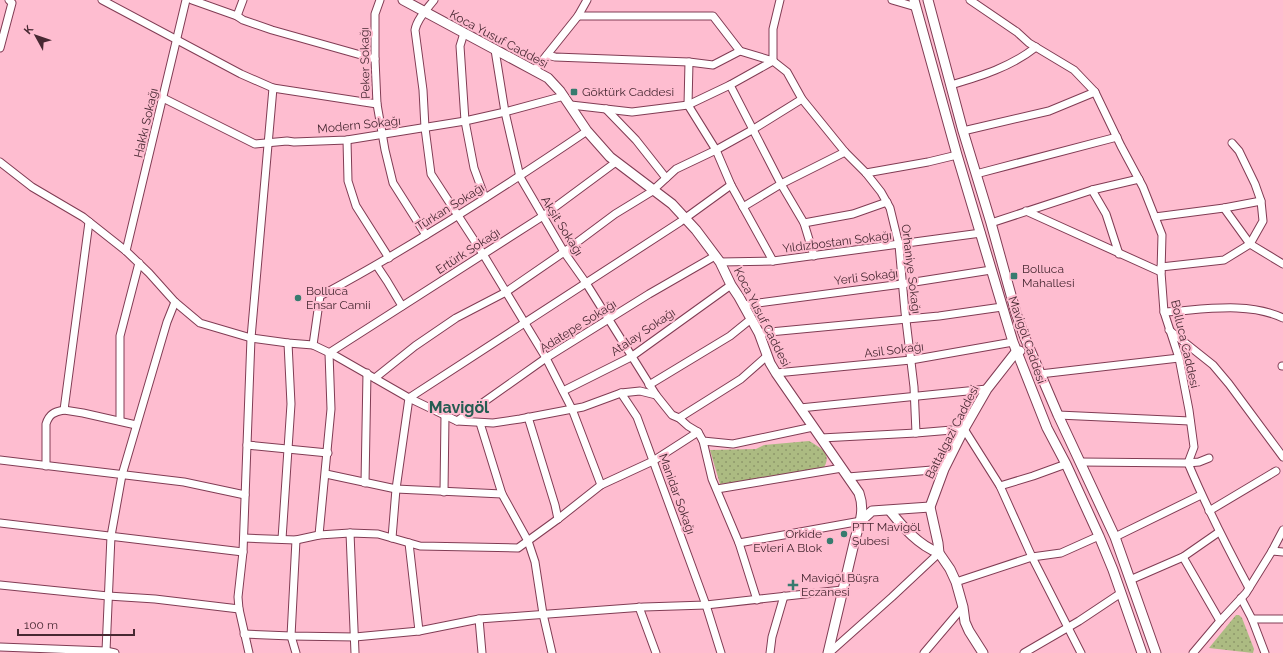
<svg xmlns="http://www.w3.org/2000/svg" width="1283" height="653" viewBox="0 0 1283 653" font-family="Raleway,sans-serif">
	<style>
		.grass { fill: url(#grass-dots) }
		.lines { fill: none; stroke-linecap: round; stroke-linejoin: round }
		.street-casing { stroke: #813c54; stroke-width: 9 }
		.secondary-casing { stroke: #813c54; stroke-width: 11 }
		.street { stroke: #fff; stroke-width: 7 }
		.secondary { stroke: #fff; stroke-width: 9 }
		.poi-dot { fill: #377b6f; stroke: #febdd0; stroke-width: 1.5 }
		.labels { text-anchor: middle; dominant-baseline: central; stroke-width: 4; stroke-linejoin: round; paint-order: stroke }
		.street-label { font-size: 12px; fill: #472832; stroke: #febdd0 }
		.poi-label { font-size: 12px; fill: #472832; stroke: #febdd0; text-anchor: start }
		.district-label { font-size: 16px; font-weight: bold; fill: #255c52; stroke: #febdd0 }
	</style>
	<defs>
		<pattern id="grass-dots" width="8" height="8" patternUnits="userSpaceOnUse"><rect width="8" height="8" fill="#acbb82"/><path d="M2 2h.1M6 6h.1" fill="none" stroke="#8e986b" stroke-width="1.8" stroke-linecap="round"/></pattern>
	</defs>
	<rect width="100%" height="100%" fill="#febdd0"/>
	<g class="grass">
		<path d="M 809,441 C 821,448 834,454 822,470 L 720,484 L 710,450 L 756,449 L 764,445 Z"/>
		<path d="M 1236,615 L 1239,615 L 1242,618 L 1254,649 L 1253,653 L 1209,648 Z"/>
	</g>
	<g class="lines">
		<defs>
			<g id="street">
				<path d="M 102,0 L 241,74 L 273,88 L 377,104"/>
				<path d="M 192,0 L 237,16 L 243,20 L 272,30 L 375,59"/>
				<path d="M 380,0 L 375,14 L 375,59 L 377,104 L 385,150 L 393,183 L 426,235"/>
				<path d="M 434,0 C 427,9 417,19 415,30 L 423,90 L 425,128 L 431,174 L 483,254 L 546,358 L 572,409 L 601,485"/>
				<path d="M 892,0 L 916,7"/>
				<path d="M 970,0 L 1017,32 L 1029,43 L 1074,70 L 1095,92 L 1121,146 L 1143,187 L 1162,235 L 1161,272 L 1164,312 L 1179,358 L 1189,410 L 1194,447 L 1188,463 C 1206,506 1227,547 1249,588"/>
				<path d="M 237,16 L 243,0"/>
				<path d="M 578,16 L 713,16 L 740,51 L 773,61 L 773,29 L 780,0"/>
				<path d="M 464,33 L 460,46 L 465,121 L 474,168 L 485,198"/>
				<path d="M 0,48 L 12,3 L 9,0"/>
				<path d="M 495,50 L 505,112 L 520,177 L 564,252 L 586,283 L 656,395"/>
				<path d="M 547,55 L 555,57 L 689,62 L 713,65 L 740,51"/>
				<path d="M 689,62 L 688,105 L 716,150 L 731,185 L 773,261"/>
				<path d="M 534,71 L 578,16 L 587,0"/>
				<path d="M 730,85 L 781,184 L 804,223 L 814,256"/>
				<path d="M 951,85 C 981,76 1011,67 1036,47"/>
				<path d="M 163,98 L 255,144 L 287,141 L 294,142 L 347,140 L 465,121 L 505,112 L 564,96"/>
				<path d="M 571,105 L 632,112 L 688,105 L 730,85 L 773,61 L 787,72 L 802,99 L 845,152 L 866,173 L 881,192 L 890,208 L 899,245 L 905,312 L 914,387 L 916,433"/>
				<path d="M 606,109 L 636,140 L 666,178"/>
				<path d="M 963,131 L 1049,111 L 1095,92"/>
				<path d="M 347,140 L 348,181 L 356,206 L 389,258"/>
				<path d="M 0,162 L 32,187 L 83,217 L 126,251 L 149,273 L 175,302 L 200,323 L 251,338 L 288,343 L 313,345 L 334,355 L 409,398 L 457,421 L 493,423 L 520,419 L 583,407 L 621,393 L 640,391 L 656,395 L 672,415 L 679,418 L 688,426 L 698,432 L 703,441 L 733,444 L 813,427"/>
				<path d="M 866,173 L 928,162 L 957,155"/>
				<path d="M 976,174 L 1117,137"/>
				<path d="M 1092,190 L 1106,214 L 1119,254"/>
				<path d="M 743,207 L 781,184 L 845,152"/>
				<path d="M 1224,208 L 1250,244 L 1283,264"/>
				<path d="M 1026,211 L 1161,272"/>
				<path d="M 1155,217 L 1224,208 L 1261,201"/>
				<path d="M 804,223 L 853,214 L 887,202"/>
				<path d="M 991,223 L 1092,190 L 1139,179"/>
				<path d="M 126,251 L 186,0"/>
				<path d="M 720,262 L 773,261 L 981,233"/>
				<path d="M 377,266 L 387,281 L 402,306"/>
				<path d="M 1161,267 L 1224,260 L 1250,244 L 1263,221 L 1261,201 L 1255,184 L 1239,151 L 1232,143"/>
				<path d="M 743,305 L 902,284 L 991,270"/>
				<path d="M 1164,312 C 1202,310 1247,301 1283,318"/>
				<path d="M 1169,330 L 1213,365 L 1229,384 L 1283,457"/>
				<path d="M 759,333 L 939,316 L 1002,307"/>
				<path d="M 313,345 L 320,296 C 412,247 500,190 587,131"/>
				<path d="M 1282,366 L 1283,366"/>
				<path d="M 776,373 L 911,360 L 1013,342"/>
				<path d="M 1040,374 L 1179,358"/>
				<path d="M 375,378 L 415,346 L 456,318 L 506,292 L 564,252 L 615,214 L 651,192 L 676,169 L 716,150 L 752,130 L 802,99"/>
				<path d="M 649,385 L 730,336 L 751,319"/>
				<path d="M 563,391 L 631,357 L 731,285"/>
				<path d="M 621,393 L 637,417 L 706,605 L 721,653"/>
				<path d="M 800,408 L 987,389"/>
				<path d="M 64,410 L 83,413 L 136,425"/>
				<path d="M 1058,415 L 1190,421"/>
				<path d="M 528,417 L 555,505 L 558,519"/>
				<path d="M 679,418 L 741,379 L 767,356"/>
				<path d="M 120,421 L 120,336 L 139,263"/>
				<path d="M 457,421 L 546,358 L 649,294 L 715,256"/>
				<path d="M 480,423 L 502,494 L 528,541 L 535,562 L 543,614 L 552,653"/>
				<path d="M 821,438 L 916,433 L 964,429 L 1000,486 L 1032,557 L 1081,653"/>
				<path d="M 703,441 L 712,479 L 739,543 L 757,600"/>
				<path d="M 247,445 L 328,453"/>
				<path d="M 0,460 L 184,482 L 245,495"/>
				<path d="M 1080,462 L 1188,463 L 1199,462 L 1209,458"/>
				<path d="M 46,466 L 46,424 C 49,414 54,412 64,410 L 89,222"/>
				<path d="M 326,474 L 396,489 L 502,494"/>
				<path d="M 848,477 L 944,469"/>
				<path d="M 365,483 L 367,373"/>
				<path d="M 1000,486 L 1033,476 L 1066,464"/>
				<path d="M 717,489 L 842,468"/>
				<path d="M 444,492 L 445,415"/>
				<path d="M 1209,511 L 1276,471"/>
				<path d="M 0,523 L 243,552"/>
				<path d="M 350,533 L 355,653"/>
				<path d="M 319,535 L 331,409 L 329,353 L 543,216 L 616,162"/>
				<path d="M 1115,537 L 1201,495"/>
				<path d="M 244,538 L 296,540 L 319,535 L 350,533 L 378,534 L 420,546 L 518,548 L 558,519 L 601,485 L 653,461 L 698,432"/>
				<path d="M 392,538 L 396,489 L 409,398 L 680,222 L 731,185"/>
				<path d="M 282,539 L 291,404 L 288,343"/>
				<path d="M 409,543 L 419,631"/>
				<path d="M 739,543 L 861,521"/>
				<path d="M 1272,551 L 1283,552"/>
				<path d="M 1183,557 L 1220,621"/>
				<path d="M 1130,580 L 1183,557 L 1219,532"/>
				<path d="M 956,582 L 1032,557 L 1061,553 L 1099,536"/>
				<path d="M 0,585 L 108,596 L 155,599 L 239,609"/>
				<path d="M 1241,598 L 1252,619 L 1265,653"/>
				<path d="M 639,607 L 656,653"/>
				<path d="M 479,619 L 482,653"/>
				<path d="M 1252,619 L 1283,619"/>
				<path d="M 244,634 L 291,636 L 355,637 L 419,631 L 479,619 L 644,607 L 706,605 L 842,590"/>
				<path d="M 0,647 L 106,651 L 115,653"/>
				<path d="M 106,651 L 111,536 L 122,475 L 167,322 L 175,302"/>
				<path d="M 249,653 L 239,609 L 238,597 L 243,552 L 251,338 L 273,88"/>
				<path d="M 296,653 L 291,636 L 296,540"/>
				<path d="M 770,653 L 772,637 L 784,596"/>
				<path d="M 829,653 L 892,597 L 939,553"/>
				<path d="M 924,653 L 963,607"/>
				<path d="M 1024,653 L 1079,621 L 1121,593"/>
				<path d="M 1193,653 L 1220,621 L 1246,593 L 1272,551 L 1283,530"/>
			</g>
			<g id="secondary">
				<path d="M 403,0 L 548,78 L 560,91 L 587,131 L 610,157 L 672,204 L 696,230 L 720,262 L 731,285 L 739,297 L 759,333 L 770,363 L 776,373 L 859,493 C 865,510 860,522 855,539 L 828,653"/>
				<path d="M 914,0 L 957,155 L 1013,342 L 1047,428 L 1066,464 L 1099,536 L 1113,570 L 1142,653"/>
				<path d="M 928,0 L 963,131 L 991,223 L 1016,313 L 1025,338 L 1058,415 L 1115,537 L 1156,653"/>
				<path d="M 890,511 C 903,527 918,545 939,553"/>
				<path d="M 861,521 L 872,511 L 930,507"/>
				<path d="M 983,653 L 969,631 L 965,622 L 963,607 L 956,582 L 950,569 L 939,553 L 938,543 L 930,507 L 944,469 L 964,429 L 987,389 L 1016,352 L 1020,351"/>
			</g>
		</defs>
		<use href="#street" class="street-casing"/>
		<use href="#secondary" class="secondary-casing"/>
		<use href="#street" class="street"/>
		<use href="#secondary" class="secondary"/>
	</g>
	<g class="poi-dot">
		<rect x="570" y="88" width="8" height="8" rx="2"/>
		<rect x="1010" y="272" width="8" height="8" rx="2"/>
		<circle cx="298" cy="298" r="4"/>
		<circle cx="844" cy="534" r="4"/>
		<circle cx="830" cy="541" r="4"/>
		<path d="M791 579h4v4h4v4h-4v4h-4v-4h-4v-4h4z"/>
	</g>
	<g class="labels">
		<g class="street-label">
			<text transform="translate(499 39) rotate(28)">Koca Yusuf Caddesi</text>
			<text transform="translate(365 63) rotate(-91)">Peker Sokağı</text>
			<text transform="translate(146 123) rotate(-77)">Hakkı Sokağı</text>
			<text transform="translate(359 125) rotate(-6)">Modern Sokağı</text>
			<text transform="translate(450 207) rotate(-32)">Türkan Sokağı</text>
			<text transform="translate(562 226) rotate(58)">Akşit Sokağı</text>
			<text transform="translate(837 242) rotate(-7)">Yıldızbostanı Sokağı</text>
			<text transform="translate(468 251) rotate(-33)">Ertürk Sokağı</text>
			<text transform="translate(911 269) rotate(83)">Orhaniye Sokağı</text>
			<text transform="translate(866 277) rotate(-7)">Yerli Sokağı</text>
			<text transform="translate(762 317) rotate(63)">Koca Yusuf Caddesi</text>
			<text transform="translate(578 326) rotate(-32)">Adatepe Sokağı</text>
			<text transform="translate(643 332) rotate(-34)">Atalay Sokağı</text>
			<text transform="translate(1027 340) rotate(71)">Mavigöl Caddesi</text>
			<text transform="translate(1185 344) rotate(77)">Bolluca Caddesi</text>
			<text transform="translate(894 350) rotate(-7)">Asil Sokağı</text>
			<text transform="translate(952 432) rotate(-63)">Battalgazi Caddesi</text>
			<text transform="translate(677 494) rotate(70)">Manidar Sokağı</text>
		</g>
		<g class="poi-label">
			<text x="582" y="92">Göktürk Caddesi</text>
			<text x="1022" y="269">Bolluca<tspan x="1022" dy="14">Mahallesi</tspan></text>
			<text x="306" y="291">Bolluca<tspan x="306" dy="14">Ensar Camii</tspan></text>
			<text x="852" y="527">PTT Mavigöl<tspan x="852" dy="14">Şubesi</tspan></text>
			<text x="822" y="534" text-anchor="end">Orkide<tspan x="822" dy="14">Evleri A Blok</tspan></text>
			<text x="801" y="578">Mavigöl Büşra<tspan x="801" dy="14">Eczanesi</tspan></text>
		</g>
		<g class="district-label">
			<text x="459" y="407">Mavigöl</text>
		</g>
	</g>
	<g transform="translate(36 36) rotate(310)" stroke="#febdd0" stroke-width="3" paint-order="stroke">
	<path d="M0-3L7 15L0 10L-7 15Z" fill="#472832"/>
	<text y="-6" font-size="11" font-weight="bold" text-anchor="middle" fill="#472832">K</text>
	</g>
	<path d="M18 629v6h116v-6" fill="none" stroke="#472832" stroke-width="2"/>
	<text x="24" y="629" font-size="12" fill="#472832" stroke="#febdd0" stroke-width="3" paint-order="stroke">100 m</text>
</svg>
